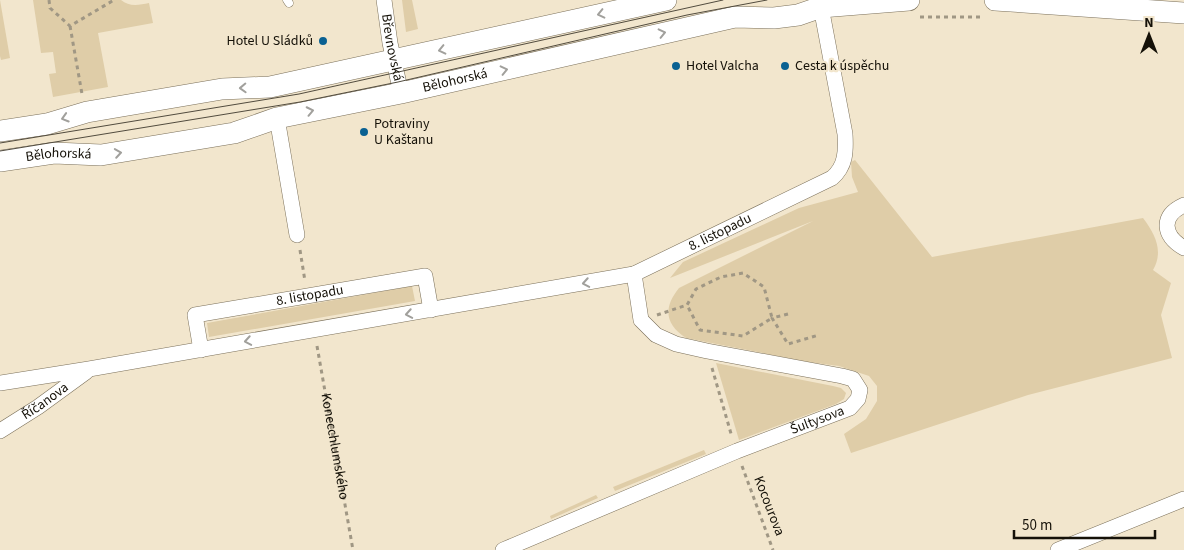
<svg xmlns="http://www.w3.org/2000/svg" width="1184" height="550" viewBox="0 0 1184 550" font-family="'Source Sans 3',sans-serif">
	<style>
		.green { fill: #dfcda8 }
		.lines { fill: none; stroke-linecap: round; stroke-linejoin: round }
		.lane-casing { stroke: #7b705a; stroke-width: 9 }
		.street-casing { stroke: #7b705a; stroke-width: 16 }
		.secondary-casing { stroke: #7b705a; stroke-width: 22 }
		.path { stroke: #a09784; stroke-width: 3; stroke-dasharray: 4 4; stroke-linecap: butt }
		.lane { stroke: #fff; stroke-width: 8 }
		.street { stroke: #fff; stroke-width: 15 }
		.secondary { stroke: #fff; stroke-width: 21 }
		.tram { stroke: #514b3e; stroke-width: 1 }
		.oneway { stroke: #a1a09c }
		.poi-dot { fill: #0a6192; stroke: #f2e6cd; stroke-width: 2 }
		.labels { text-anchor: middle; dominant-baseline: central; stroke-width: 4.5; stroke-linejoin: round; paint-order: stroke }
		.poi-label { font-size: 14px; fill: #151108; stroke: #f2e6cd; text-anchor: start }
		.street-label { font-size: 14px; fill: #151108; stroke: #f2e6cd }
	</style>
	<rect width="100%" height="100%" fill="#f2e6cd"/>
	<g class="green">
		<path d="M 0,0 L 10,58 L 1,60 L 0,56 Z"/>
		<path d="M 33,0 L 121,0 C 129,7 139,5 149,3 L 153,23 L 98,33 L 108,87 L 53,97 L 49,74 L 56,73 L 53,52 L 41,53 Z"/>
		<path d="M 402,0 L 412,0 L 418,29 L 406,32 Z"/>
		<path d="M 855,160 L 932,257 L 1143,218 C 1155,234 1164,251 1153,270 L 1171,283 L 1161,315 L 1172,358 L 1028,395 L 851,453 L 844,434 L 866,419 L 877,401 L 877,386 L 869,376 L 839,366 L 808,362 L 686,338 C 665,324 663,308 679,288 L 813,221 L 670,278 L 683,262 L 799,208 L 858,192 L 852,177 L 851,162 Z"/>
		<path d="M 412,286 L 415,301 L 209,337 L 207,323 Z"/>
		<path d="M 716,363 L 833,386 L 841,388 L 846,393 L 844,399 L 836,404 L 739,440 Z"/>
		<path d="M 704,450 L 706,454 L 615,491 L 613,487 Z"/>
		<path d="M 596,495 L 598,498 L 551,519 L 550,516 Z"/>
	</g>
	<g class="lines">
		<defs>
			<path id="lane" d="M 287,0 L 289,3"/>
			<g id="street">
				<path id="s2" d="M 384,0 L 390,43 L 401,93"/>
				<path d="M 277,118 L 297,235"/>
				<path d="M 1184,205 C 1160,216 1163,236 1184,248"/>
				<path id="s3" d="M 201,350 L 195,315 L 425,276 L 431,310"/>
				<path id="s4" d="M 0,383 L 89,369 L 634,274 L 832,178 C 846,166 846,151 845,134 L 821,7"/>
				<path id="s5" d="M 0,431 L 38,407 L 86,372"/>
				<path id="s6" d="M 503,550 L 737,451 L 850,408 L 858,399 L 860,390 L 853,379 L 842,376 L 707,351 L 676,344 L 656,335 L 641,320 L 634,274"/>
				<path d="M 1058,550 L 1184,499"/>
			</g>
			<g id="secondary">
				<path d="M 995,0 L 1184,13"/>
				<path d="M 0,131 L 47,124 L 87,112 L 222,89 L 270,87 L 666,0"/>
				<path id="s7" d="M 0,161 L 54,153 L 101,155 L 234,133 L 277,118 L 401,93 L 735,17 L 774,18 L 798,15 L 821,7 L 909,0"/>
			</g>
		</defs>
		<use href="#lane" class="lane-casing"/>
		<use href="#street" class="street-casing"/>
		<use href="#secondary" class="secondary-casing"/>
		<g class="path">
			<path d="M 49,0 L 50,8 L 70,26 L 114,0"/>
			<path d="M 920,17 L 984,17"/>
			<path d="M 70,26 L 82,94"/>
			<path d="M 300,250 L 305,281"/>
			<path d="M 788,314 L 772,318 L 788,344 L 819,335"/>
			<path d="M 657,315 L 687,305 L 696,289 L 721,277 L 743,273 L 764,287 L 772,318 L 743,336 L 700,330 L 687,305"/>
			<path id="s1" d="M 317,346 L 353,550"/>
			<path d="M 712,368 L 732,437"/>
			<path d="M 742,466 L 773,550"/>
		</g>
		<use href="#lane" class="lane"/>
		<use href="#street" class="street"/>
		<use href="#secondary" class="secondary"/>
		<g class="tram">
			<path d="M 0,143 L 299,94 L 723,0"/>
			<path d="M 0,151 L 300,102 L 398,82 L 687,15 L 767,0"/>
		</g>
	</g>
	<defs><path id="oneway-chevron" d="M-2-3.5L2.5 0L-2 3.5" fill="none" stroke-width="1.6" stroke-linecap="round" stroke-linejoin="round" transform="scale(1.25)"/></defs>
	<g class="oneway">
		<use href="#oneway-chevron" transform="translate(601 14) rotate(167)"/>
		<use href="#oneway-chevron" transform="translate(662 33) rotate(-13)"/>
		<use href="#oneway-chevron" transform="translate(442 50) rotate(167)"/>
		<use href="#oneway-chevron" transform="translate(504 70) rotate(-13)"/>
		<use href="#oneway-chevron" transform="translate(243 88) rotate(178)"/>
		<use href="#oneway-chevron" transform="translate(310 111) rotate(-12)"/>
		<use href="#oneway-chevron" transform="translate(65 118) rotate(163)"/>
		<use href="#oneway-chevron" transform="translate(118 153) rotate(-9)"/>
		<use href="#oneway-chevron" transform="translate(586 283) rotate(170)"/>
		<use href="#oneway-chevron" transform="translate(409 314) rotate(170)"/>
		<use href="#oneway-chevron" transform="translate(248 341) rotate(170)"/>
	</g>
	<g class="poi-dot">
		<circle cx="323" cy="41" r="5"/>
		<circle cx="676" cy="66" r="5"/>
		<circle cx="785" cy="66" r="5"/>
		<circle cx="364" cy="132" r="5"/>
	</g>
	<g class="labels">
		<g class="poi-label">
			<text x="313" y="41" text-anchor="end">Hotel U Sládků</text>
			<text x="686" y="66">Hotel Valcha</text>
			<text x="795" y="66">Cesta k úspěchu</text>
			<text x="374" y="124">Potraviny<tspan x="374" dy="16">U Kaštanu</tspan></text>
		</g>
		<g class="street-label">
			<text stroke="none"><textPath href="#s2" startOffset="48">Břevnovská</textPath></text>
			<text stroke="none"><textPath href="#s7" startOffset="464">Bělohorská</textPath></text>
			<text stroke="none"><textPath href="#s7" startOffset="59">Bělohorská</textPath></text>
			<text stroke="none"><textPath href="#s4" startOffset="739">8. listopadu</textPath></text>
			<text stroke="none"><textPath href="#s3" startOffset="152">8. listopadu</textPath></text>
			<text stroke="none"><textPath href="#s5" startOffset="54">Říčanova</textPath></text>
			<text stroke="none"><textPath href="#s6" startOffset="340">Šultysova</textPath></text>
			<text stroke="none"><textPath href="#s1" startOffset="102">Konecchlumského</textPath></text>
			<text transform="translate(769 506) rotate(69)">Kocourova</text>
		</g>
	</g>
	<g transform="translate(1149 35)" stroke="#f2e6cd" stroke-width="4" paint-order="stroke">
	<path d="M0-4L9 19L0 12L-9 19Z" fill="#151108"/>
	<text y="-8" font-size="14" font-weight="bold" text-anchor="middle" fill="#151108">N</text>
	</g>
	<path d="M1014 530v8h141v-8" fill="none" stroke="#151108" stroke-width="2.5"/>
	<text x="1022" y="530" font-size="15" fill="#151108" stroke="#f2e6cd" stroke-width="4" paint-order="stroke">50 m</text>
</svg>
